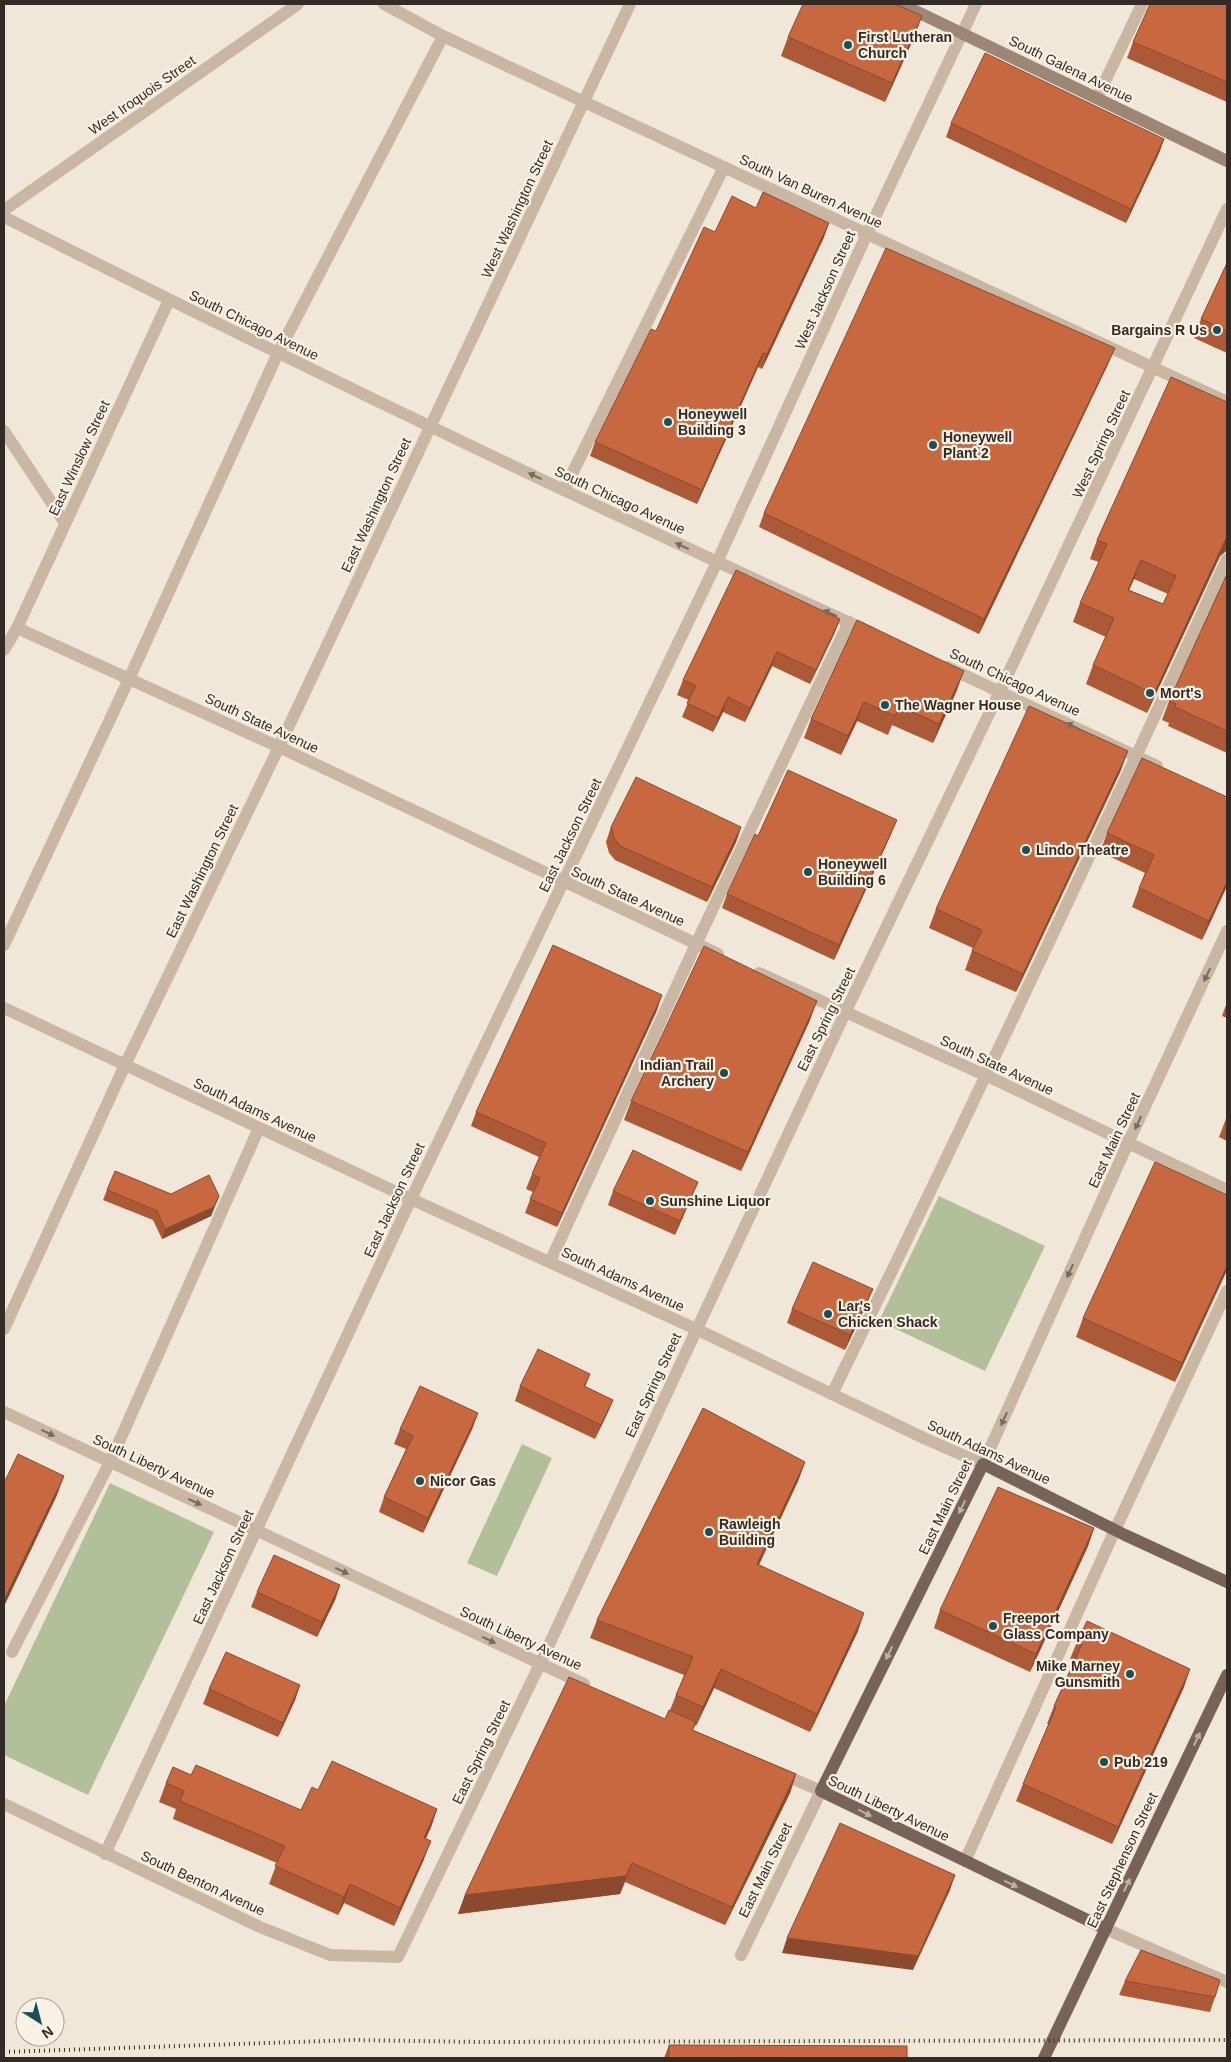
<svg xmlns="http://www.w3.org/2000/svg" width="1231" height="2062" viewBox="0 0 1231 2062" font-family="Arial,sans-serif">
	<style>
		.green { fill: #b1c098 }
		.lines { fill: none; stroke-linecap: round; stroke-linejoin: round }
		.service { stroke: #c9b7a4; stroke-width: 12 }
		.minor { stroke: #c9b7a4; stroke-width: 12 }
		.tertiary { stroke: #c9b7a4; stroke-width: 12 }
		.secondary { stroke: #9d8676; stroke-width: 12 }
		.primary { stroke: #776357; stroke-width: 12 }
		.rail { stroke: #352b26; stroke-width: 4; stroke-dasharray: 1 4; stroke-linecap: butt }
		.wall { fill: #ab5937; fill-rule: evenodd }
		.shaded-wall { fill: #8b492d }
		.building { fill: #c76840; stroke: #8b492d; fill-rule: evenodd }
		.oneway { fill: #786a5f }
		.oneway2 { fill: #beb1a5 }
		.poi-dot { fill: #1b4f56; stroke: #f9f1e4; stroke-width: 2 }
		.labels { text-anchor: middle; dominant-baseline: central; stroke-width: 4.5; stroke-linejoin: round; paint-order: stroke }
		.poi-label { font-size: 14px; font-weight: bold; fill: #352b26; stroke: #f9f1e4; text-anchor: start }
		.street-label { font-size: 14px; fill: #352b26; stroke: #f9f1e4 }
	</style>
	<rect width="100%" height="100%" fill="#f1e7d8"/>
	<g class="green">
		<path d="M 939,1196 L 1045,1246 L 985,1371 L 879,1321 Z"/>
		<path d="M 522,1444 L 552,1458 L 497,1576 L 467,1563 Z"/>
		<path d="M 110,1483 L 214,1532 L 88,1795 L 4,1755 L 4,1706 Z"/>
	</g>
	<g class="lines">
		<g class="service">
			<path d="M 1097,98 L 1142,4"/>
			<path d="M 564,490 L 724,167"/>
			<path d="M 4,945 L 129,679 L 278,353 L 443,36"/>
			<path d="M 550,1262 L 696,944 L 849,622"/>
			<path d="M 832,1394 C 967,1118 1099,839 1227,559"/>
			<path d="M 12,1652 L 110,1462 L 259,1128"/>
			<path d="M 965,1861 L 1115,1530 L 1227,1291"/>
		</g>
		<g class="minor">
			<path d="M 384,4 L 443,36 L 1227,402"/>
			<path d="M 4,210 L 298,4"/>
			<path d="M 4,217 C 290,361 578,499 870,632"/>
			<path d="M 4,431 L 65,523"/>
			<path d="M 17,628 L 279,747 L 718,954"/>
			<path d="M 4,650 L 17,628 L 169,300"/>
			<path d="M 947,667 L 1157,766"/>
			<path d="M 759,973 L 998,1081 L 1227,1190"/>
			<path d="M 4,1329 L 125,1065 L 279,747 L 630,4"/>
			<path d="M 4,1412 L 584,1684"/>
			<path d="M 983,1464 L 1128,1143 L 1227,931"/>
			<path d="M 4,1804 L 260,1927 L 330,1955 L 398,1957 L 540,1664 L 845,1013 L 1000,691 L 1227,209"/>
			<path d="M 105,1854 L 411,1199 L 717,562 L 867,234 L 976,4"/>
			<path d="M 1106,1929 L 1227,1982"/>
			<path d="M 741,1955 L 821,1791 L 780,1773"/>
		</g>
		<path class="tertiary" d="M 4,1008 L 411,1199 L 696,1329 L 926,1439 L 983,1464"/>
		<path class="secondary" d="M 901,4 L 1227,161"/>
		<g class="primary">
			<path d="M 1106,1929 L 821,1791 L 983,1464 L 1125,1535 L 1227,1582"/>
			<path d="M 1044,2058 L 1227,1675"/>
		</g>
		<path class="rail" d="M 4,2052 L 354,2040 L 479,2042 L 1227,2040"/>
	</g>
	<g class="wall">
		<path d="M 1227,4 L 1227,102 L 1127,58 L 1133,42 Z"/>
		<path d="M 915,35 L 885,102 L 781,56 L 788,37 Z"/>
		<path d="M 951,123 L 1164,139 L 1159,153 L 1126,223 L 946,137 Z"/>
		<path d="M 756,208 L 824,237 L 762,369 L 758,367 L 697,504 L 590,456 L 595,442 L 656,331 L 715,232 Z"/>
		<path d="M 1227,263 L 1227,353 L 1194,338 L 1201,319 Z"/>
		<path d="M 1109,362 L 979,634 L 759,527 L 764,513 Z"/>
		<path d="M 1227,402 L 1227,552 L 1226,551 L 1220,556 L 1147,713 L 1086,684 L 1093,665 L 1106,637 L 1073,622 L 1080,603 L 1099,562 L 1090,559 L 1097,540 ZM 1134,579 L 1168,594 L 1163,604 L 1129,590 Z"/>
		<path d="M 1227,574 L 1227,753 L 1168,726 L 1169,723 L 1162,720 L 1169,701 Z"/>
		<path d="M 840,619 L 834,634 L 810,684 L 772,666 L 745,722 L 723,712 L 713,732 L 682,717 L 689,700 L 677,695 L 683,680 Z"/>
		<path d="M 857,620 L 957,690 L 933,743 L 892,725 L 888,735 L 857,721 L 841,755 L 804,738 L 811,719 Z"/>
		<path d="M 1121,770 L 1016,992 L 965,970 L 973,948 L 929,928 L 936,909 Z"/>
		<path d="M 611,827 L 741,827 L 736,842 L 707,902 L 615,860 L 609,853 L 606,842 Z"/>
		<path d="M 1107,833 L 1227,886 L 1202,940 L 1132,907 L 1139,888 L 1145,873 L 1100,852 Z"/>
		<path d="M 891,834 L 834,960 L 722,908 L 727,894 L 758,836 Z"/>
		<path d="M 1227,1002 L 1227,1018 L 1222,1016 Z"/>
		<path d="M 657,1010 L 557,1227 L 525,1213 L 533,1192 L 526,1189 L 532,1174 L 539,1157 L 471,1126 L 476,1112 Z"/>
		<path d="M 810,1020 L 741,1171 L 624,1120 L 631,1101 Z"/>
		<path d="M 1227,1116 L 1227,1141 L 1219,1137 Z"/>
		<path d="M 698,1182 L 692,1196 L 675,1235 L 608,1205 L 613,1191 Z"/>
		<path d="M 107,1190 L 171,1194 L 215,1206 L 211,1216 L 162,1239 L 153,1220 L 103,1200 Z"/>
		<path d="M 1227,1270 L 1175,1382 L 1076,1337 L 1083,1318 Z"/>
		<path d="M 873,1289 L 867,1303 L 845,1350 L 787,1323 L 792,1309 Z"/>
		<path d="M 590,1374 L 585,1387 L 613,1400 L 607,1414 L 595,1439 L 515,1401 L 520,1386 Z"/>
		<path d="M 473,1427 L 423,1533 L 379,1512 L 384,1497 L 406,1449 L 394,1444 L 400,1429 Z"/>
		<path d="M 805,1462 L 798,1481 L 759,1565 L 858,1631 L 810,1732 L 714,1688 L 696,1726 L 695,1725 L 693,1730 L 796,1774 L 790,1793 L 725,1925 L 625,1882 L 620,1894 L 458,1914 L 465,1895 L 665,1719 L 670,1710 L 684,1675 L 590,1638 L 597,1620 Z"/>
		<path d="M 4,1483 L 57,1495 L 4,1606 Z"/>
		<path d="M 1094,1528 L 1088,1546 L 1030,1672 L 934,1628 L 940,1610 Z"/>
		<path d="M 340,1585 L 335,1600 L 317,1637 L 251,1607 L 257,1592 Z"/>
		<path d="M 1077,1642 L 1184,1687 L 1112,1844 L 1016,1801 L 1023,1784 L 1049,1724 L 1047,1724 L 1054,1706 L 1075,1661 L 1070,1659 Z"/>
		<path d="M 300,1685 L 295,1700 L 278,1737 L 203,1704 L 209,1689 Z"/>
		<path d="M 191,1775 L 301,1810 L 318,1790 L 437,1809 L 431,1827 L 426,1838 L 424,1859 L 394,1926 L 344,1903 L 338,1915 L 269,1884 L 277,1863 L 173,1819 L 176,1809 L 159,1802 L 166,1783 Z"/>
		<path d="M 1125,1981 L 1215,1997 L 1210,2012 L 1119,1995 Z"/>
		<path d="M 669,2045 L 907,2058 L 664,2058 Z"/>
	</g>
	<g class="shaded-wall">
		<path d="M 922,16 L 915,35 L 885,102 L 892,83 Z"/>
		<path d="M 1164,139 L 1159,153 L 1126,223 L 1131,209 Z"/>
		<path d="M 829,223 L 824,237 L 762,369 L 767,354 Z"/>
		<path d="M 1115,348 L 1109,362 L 979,634 L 984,619 Z"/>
		<path d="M 763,353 L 758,367 L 697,504 L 702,490 Z"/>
		<path d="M 1227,536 L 1227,547 L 1226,551 L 1220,556 L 1147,713 L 1154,694 Z"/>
		<path d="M 1141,560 L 1134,579 L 1121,608 L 1128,590 Z"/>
		<path d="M 840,619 L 834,634 L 810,684 L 816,670 Z"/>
		<path d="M 777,652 L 772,666 L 745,722 L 750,708 Z"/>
		<path d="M 964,671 L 957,690 L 933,743 L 939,724 Z"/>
		<path d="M 728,697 L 723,712 L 713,732 L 718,718 Z"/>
		<path d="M 864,702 L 857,721 L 841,755 L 848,736 Z"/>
		<path d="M 1128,751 L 1121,770 L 1016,992 L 1023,974 Z"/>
		<path d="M 897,820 L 891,834 L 834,960 L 839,945 Z"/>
		<path d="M 741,827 L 736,842 L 707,902 L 712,887 Z"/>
		<path d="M 1227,882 L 1227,886 L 1202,940 L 1209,921 Z"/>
		<path d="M 662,995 L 657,1010 L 557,1227 L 562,1213 Z"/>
		<path d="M 817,1001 L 810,1020 L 741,1171 L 748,1152 Z"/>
		<path d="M 698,1182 L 692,1196 L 675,1235 L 680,1221 Z"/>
		<path d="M 219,1196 L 211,1216 L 162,1239 L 165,1229 Z"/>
		<path d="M 1227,1266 L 1227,1270 L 1175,1382 L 1182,1363 Z"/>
		<path d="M 873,1289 L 867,1303 L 845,1350 L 850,1335 Z"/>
		<path d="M 613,1400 L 607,1414 L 595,1439 L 601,1425 Z"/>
		<path d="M 478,1413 L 473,1427 L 423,1533 L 428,1518 Z"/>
		<path d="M 805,1462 L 798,1481 L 750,1583 L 757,1564 Z"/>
		<path d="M 64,1476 L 57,1495 L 4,1606 L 4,1603 L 6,1596 Z"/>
		<path d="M 1094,1528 L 1088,1546 L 1030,1672 L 1036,1654 Z"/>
		<path d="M 340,1585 L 335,1600 L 317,1637 L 322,1622 Z"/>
		<path d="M 864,1613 L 858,1631 L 810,1732 L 817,1714 Z"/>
		<path d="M 721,1669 L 714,1688 L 696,1726 L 703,1707 Z"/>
		<path d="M 1190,1669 L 1184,1687 L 1112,1844 L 1118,1827 Z"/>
		<path d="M 300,1685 L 295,1700 L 278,1737 L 283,1723 Z"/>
		<path d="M 796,1774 L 790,1793 L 725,1925 L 732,1907 Z"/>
		<path d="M 437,1809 L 431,1827 L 418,1856 L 424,1838 Z"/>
		<path d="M 431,1841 L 424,1859 L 394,1926 L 400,1908 Z"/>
		<path d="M 632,1863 L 620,1894 L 458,1914 L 465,1895 Z"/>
		<path d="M 955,1875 L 950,1890 L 913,1970 L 782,1953 L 787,1938 Z"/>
		<path d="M 350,1884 L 344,1903 L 338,1915 L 344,1897 Z"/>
	</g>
	<g class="building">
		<path d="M 803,4 L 895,4 L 922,16 L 892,83 L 788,37 Z"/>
		<path d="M 1150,4 L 1227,4 L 1227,82 L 1133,42 Z"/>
		<path d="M 985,53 L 1164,139 L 1131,209 L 951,123 Z"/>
		<path d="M 763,192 L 829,223 L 767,354 L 763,353 L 702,490 L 595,442 L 651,329 L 656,331 L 704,227 L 715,232 L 732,196 L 756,208 Z"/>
		<path d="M 886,248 L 1115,348 L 984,619 L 764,513 Z"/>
		<path d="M 1227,263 L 1227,331 L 1201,319 Z"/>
		<path d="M 1171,377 L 1227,402 L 1227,536 L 1154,694 L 1093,665 L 1114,618 L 1080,603 L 1107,544 L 1097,540 ZM 1141,560 L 1176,576 L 1163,604 L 1128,590 Z"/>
		<path d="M 736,570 L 840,619 L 816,670 L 777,652 L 750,708 L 728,697 L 718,718 L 687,703 L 696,686 L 683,680 Z"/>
		<path d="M 1227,574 L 1227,731 L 1175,707 L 1176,704 L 1169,701 Z"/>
		<path d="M 857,620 L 964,671 L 939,724 L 899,706 L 895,716 L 864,702 L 848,736 L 811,719 Z"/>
		<path d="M 1029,706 L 1128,751 L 1023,974 L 972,951 L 982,930 L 936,909 Z"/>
		<path d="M 1142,758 L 1227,797 L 1227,882 L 1209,921 L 1139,888 L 1154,855 L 1107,833 Z"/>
		<path d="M 788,770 L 897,820 L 839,945 L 727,894 L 755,834 L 758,836 Z"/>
		<path d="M 636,777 L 741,827 L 712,887 L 620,846 L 614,838 L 611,827 Z"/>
		<path d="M 553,945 L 662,995 L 562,1213 L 530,1199 L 540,1178 L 532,1174 L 546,1143 L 476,1112 Z"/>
		<path d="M 704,946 L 817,1001 L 748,1152 L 631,1101 Z"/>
		<path d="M 633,1150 L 698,1182 L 680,1221 L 613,1191 Z"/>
		<path d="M 1155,1162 L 1227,1195 L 1227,1266 L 1182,1363 L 1083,1318 Z"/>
		<path d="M 115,1171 L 171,1194 L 209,1175 L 219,1196 L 214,1207 L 165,1229 L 157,1211 L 107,1190 Z"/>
		<path d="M 813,1262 L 873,1289 L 850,1335 L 792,1309 Z"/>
		<path d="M 538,1349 L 590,1374 L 584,1386 L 613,1400 L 601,1425 L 520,1386 Z"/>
		<path d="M 420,1386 L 478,1413 L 428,1518 L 384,1497 L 413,1436 L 400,1429 Z"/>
		<path d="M 703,1408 L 805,1462 L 757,1564 L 864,1613 L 817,1714 L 721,1669 L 703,1707 L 676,1695 L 693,1657 L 597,1620 Z"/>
		<path d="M 18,1454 L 64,1476 L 6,1596 L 4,1595 L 4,1483 Z"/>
		<path d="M 998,1487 L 1094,1528 L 1036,1654 L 940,1610 Z"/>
		<path d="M 274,1555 L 340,1585 L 322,1622 L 257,1592 Z"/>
		<path d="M 1087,1621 L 1190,1669 L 1118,1827 L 1023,1784 L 1056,1707 L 1054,1706 L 1082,1644 L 1077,1642 Z"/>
		<path d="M 226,1652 L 300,1685 L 283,1723 L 209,1689 Z"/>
		<path d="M 569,1677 L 665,1719 L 669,1710 L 696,1722 L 692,1730 L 796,1774 L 732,1907 L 632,1863 L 626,1876 L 465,1895 Z"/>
		<path d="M 332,1761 L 437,1809 L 424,1838 L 431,1841 L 400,1908 L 350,1884 L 344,1897 L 275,1866 L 285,1846 L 180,1801 L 184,1791 L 166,1783 L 173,1767 L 191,1775 L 196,1765 L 301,1810 L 312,1787 L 318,1790 Z"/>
		<path d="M 840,1823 L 955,1875 L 918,1956 L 787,1938 Z"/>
		<path d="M 1141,1950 L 1220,1980 L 1215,1997 L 1125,1981 Z"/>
		<path d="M 669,2045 L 907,2046 L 907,2058 L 669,2058 Z"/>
	</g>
	<defs><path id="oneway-solid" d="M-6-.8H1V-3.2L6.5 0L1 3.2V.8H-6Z" transform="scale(1.25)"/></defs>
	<g class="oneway">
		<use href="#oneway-solid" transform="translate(535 476) rotate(-155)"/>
		<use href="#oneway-solid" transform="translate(682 546) rotate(-155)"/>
		<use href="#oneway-solid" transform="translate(830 613) rotate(-156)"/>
		<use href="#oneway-solid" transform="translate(1073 726) rotate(-154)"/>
		<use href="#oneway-solid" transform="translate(1207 975) rotate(115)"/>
		<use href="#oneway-solid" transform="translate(1138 1123) rotate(115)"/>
		<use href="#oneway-solid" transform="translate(1070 1271) rotate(114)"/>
		<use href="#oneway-solid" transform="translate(1004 1419) rotate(114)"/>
		<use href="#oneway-solid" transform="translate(48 1433) rotate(25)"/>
		<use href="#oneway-solid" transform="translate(195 1502) rotate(25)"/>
		<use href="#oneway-solid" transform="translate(342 1571) rotate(25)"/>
		<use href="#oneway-solid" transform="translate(489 1640) rotate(25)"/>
	</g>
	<g class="oneway2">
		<use href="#oneway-solid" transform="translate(962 1507) rotate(116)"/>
		<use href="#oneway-solid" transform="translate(889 1653) rotate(116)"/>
		<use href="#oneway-solid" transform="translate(1197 1739) rotate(-65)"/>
		<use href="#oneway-solid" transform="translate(865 1813) rotate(26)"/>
		<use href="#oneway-solid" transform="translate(1011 1884) rotate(26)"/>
		<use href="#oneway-solid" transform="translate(1127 1885) rotate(-65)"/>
	</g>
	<g class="poi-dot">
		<circle cx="848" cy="45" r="5"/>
		<circle cx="1217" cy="330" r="5"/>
		<circle cx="668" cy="422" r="5"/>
		<circle cx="933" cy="445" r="5"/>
		<circle cx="1150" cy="693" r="5"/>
		<circle cx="885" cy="705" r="5"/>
		<circle cx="1026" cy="850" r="5"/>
		<circle cx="808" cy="872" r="5"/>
		<circle cx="724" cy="1073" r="5"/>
		<circle cx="650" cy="1201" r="5"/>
		<circle cx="828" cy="1314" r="5"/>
		<circle cx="420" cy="1481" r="5"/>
		<circle cx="709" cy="1532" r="5"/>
		<circle cx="993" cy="1626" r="5"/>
		<circle cx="1130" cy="1674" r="5"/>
		<circle cx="1104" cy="1762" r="5"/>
	</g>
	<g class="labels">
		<g class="poi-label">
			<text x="858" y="37">First Lutheran<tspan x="858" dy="16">Church</tspan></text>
			<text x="1207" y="330" text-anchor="end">Bargains R Us</text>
			<text x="678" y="414">Honeywell<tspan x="678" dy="16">Building 3</tspan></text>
			<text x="943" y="437">Honeywell<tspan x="943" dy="16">Plant 2</tspan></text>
			<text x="1160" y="693">Mort's</text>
			<text x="895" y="705">The Wagner House</text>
			<text x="1036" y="850">Lindo Theatre</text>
			<text x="818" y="864">Honeywell<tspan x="818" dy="16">Building 6</tspan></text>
			<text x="714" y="1065" text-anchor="end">Indian Trail<tspan x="714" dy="16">Archery</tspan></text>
			<text x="660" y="1201">Sunshine Liquor</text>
			<text x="838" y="1306">Lar's<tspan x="838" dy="16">Chicken Shack</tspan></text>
			<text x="430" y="1481">Nicor Gas</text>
			<text x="719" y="1524">Rawleigh<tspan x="719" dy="16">Building</tspan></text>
			<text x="1003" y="1618">Freeport<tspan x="1003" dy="16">Glass Company</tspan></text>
			<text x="1120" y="1666" text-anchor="end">Mike Marney<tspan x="1120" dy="16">Gunsmith</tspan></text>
			<text x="1114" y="1762">Pub 219</text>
		</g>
		<g class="street-label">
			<text transform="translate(1071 69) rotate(26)">South Galena Avenue</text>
			<text transform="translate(142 95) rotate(-35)">West Iroquois Street</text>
			<text transform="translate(811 191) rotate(25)">South Van Buren Avenue</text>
			<text transform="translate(517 209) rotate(-65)">West Washington Street</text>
			<text transform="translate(825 290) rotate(-66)">West Jackson Street</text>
			<text transform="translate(254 325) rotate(26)">South Chicago Avenue</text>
			<text transform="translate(1101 444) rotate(-65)">West Spring Street</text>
			<text transform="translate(79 458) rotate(-65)">East Winslow Street</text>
			<text transform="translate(620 500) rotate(25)">South Chicago Avenue</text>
			<text transform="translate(376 505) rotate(-65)">East Washington Street</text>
			<text transform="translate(1015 682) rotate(25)">South Chicago Avenue</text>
			<text transform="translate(262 723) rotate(25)">South State Avenue</text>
			<text transform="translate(570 835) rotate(-64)">East Jackson Street</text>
			<text transform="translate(202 871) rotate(-64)">East Washington Street</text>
			<text transform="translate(628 896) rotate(25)">South State Avenue</text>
			<text transform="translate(826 1019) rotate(-64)">East Spring Street</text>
			<text transform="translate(997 1065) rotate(25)">South State Avenue</text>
			<text transform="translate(255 1110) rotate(25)">South Adams Avenue</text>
			<text transform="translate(1114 1140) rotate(-65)">East Main Street</text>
			<text transform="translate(394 1200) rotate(-65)">East Jackson Street</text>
			<text transform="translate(623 1279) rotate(25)">South Adams Avenue</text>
			<text transform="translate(653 1385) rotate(-65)">East Spring Street</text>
			<text transform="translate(989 1452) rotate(25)">South Adams Avenue</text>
			<text transform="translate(154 1466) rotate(25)">South Liberty Avenue</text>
			<text transform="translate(945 1507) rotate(-64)">East Main Street</text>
			<text transform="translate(223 1567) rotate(-65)">East Jackson Street</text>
			<text transform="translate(521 1638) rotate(25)">South Liberty Avenue</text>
			<text transform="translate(481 1752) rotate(-64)">East Spring Street</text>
			<text transform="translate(889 1808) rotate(26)">South Liberty Avenue</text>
			<text transform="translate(1122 1860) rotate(-65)">East Stephenson Street</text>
			<text transform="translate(765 1870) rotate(-64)">East Main Street</text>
			<text transform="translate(203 1883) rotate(25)">South Benton Avenue</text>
		</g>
	</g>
	<rect width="1231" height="2062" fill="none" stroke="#352b26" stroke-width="10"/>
	<g transform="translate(40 2022) rotate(144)"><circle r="24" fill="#f9f1e4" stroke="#aba298"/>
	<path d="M0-4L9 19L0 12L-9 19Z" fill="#1b4f56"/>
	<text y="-8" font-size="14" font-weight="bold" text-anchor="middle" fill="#352b26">N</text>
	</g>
</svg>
